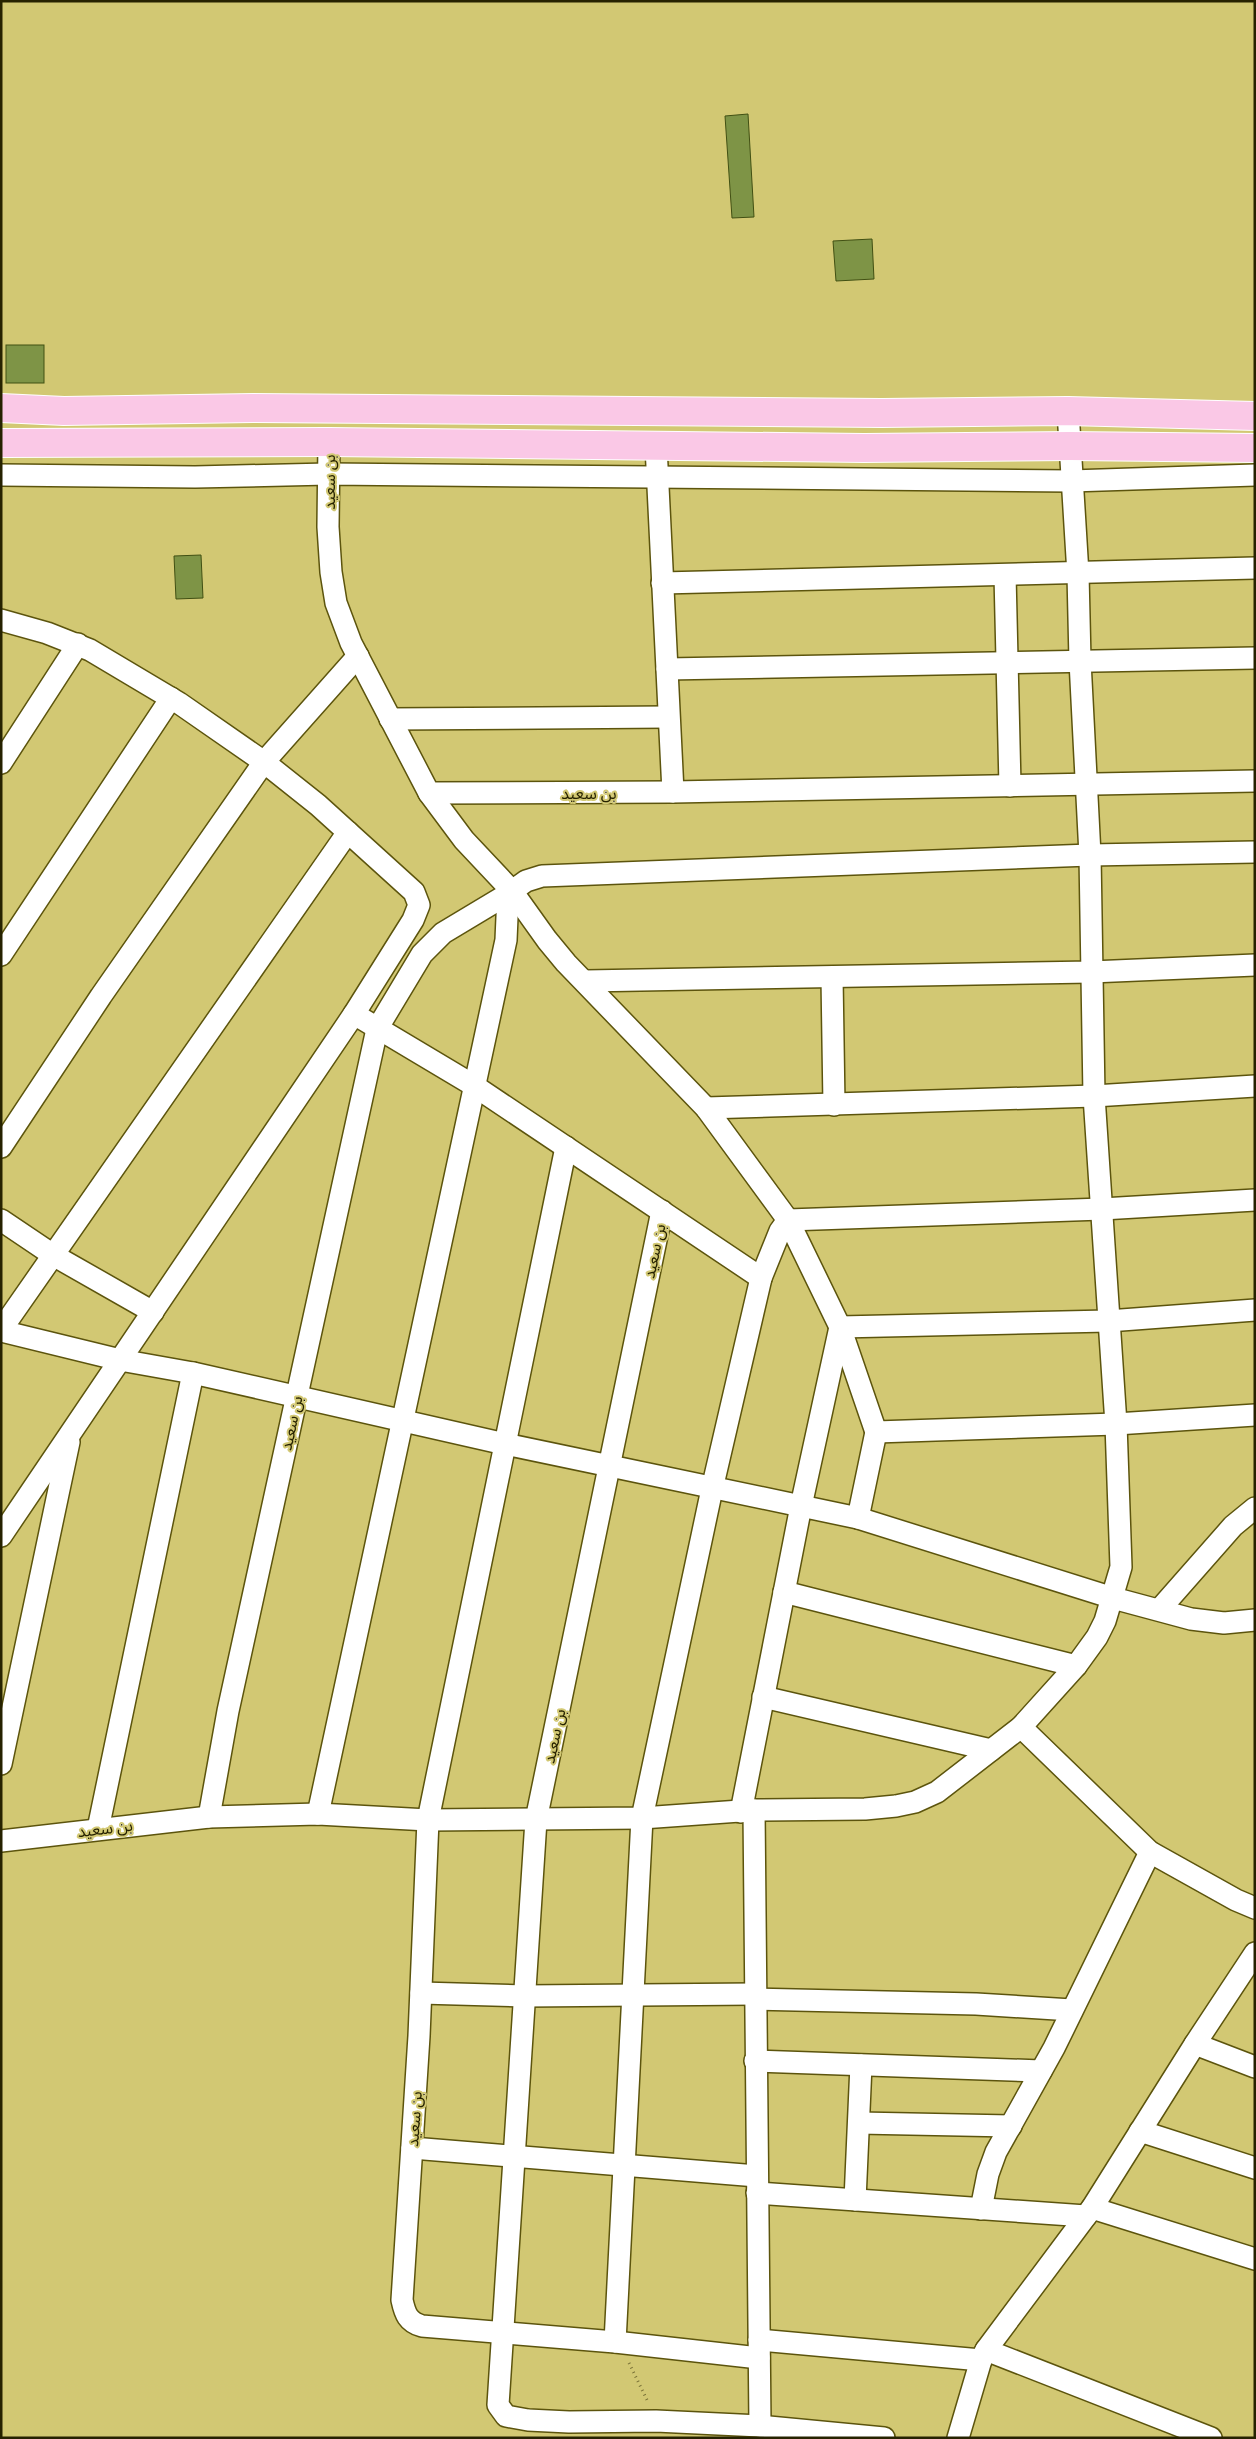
<svg xmlns="http://www.w3.org/2000/svg" width="1256" height="2439" viewBox="0 0 1256 2439" font-family="'Golos Text','Noto Sans Arabic',sans-serif">
	<style>
		.building { fill: #7e9446; stroke: #415013 }
		.lines { fill: none; stroke-linecap: round; stroke-linejoin: round }
		.minor-casing { stroke: #5c540d; stroke-width: 24 }
		.primary-casing { stroke: #fff; stroke-width: 30 }
		.path { stroke: #777036; stroke-width: 3; stroke-dasharray: 1 4; stroke-linecap: butt }
		.minor { stroke: #fff; stroke-width: 21 }
		.primary { stroke: #fac8e6; stroke-width: 28 }
		.labels { text-anchor: middle; dominant-baseline: central; stroke-width: 4; stroke-linejoin: round; paint-order: stroke }
		.street-label { font-size: 16px; fill: #262200; stroke: #d2c873 }
	</style>
	<rect width="100%" height="100%" fill="#d2c873"/>
	<g class="building">
		<path d="M 748,114 L 754,217 L 732,218 L 725,116 Z"/>
		<path d="M 872,239 L 874,279 L 836,281 L 833,241 Z"/>
		<rect x="6" y="345" width="38" height="38"/>
		<path d="M 201,555 L 203,598 L 176,599 L 174,556 Z"/>
	</g>
	<g class="lines">
		<defs>
			<g id="minor">
				<path d="M 329,442 L 328,527 L 331,572 L 336,603 L 351,643 L 429,793 L 673,792 L 1255,781"/>
				<path d="M 656,446 L 673,792"/>
				<path d="M 1,475 L 195,477 L 328,474 L 1071,481 L 1255,475"/>
				<path d="M 1005,575 L 1010,786"/>
				<path d="M 662,583 L 1255,568"/>
				<path d="M 1,620 L 47,633 L 90,650 L 179,703 L 264,762 L 318,805 L 414,892 L 419,905 L 413,920 L 354,1014"/>
				<path d="M 667,669 L 1255,658"/>
				<path d="M 390,719 L 668,717"/>
				<path d="M 1,763 L 78,644"/>
				<path d="M 429,793 L 464,840 L 512,891 L 547,940 L 566,963 L 706,1108 L 788,1220 L 840,1327 L 876,1432"/>
				<path d="M 1,955 L 171,698"/>
				<path d="M 832,977 L 834,1105"/>
				<path d="M 586,981 L 1091,972 L 1255,965"/>
				<path d="M 706,1108 L 1094,1096 L 1255,1086"/>
				<path d="M 1,1147 L 101,996 L 264,762 L 358,656"/>
				<path d="M 566,1147 L 428,1820 L 419,2036 L 402,2300 C 405,2314 408,2322 422,2326 L 615,2342 L 759,2358"/>
				<path d="M 662,1211 L 536,1820 L 498,2405 L 506,2416 L 528,2420 L 569,2422 L 656,2421 L 760,2426 L 884,2438"/>
				<path d="M 1,1220 L 53,1255 L 153,1312"/>
				<path d="M 1,1330 L 348,832"/>
				<path d="M 1,1331 L 120,1360 L 193,1373 L 505,1444 L 801,1506 L 840,1327 L 1108,1321 L 1255,1310"/>
				<path d="M 876,1432 L 1116,1424 L 1255,1415"/>
				<path d="M 858,1518 L 1113,1598 L 1191,1619 L 1224,1623 L 1255,1620"/>
				<path d="M 1,1536 L 354,1014 L 473,1085 L 761,1278"/>
				<path d="M 784,1592 L 1076,1666"/>
				<path d="M 1160,1609 L 1233,1526 L 1255,1508"/>
				<path d="M 763,1697 L 991,1750"/>
				<path d="M 1021,1727 L 1150,1852 L 1236,1900 L 1255,1908"/>
				<path d="M 1,1764 L 69,1442"/>
				<path d="M 754,1810 L 760,2426"/>
				<path d="M 741,1812 L 801,1506 L 858,1518 L 876,1432"/>
				<path d="M 318,1814 L 506,940 L 508,894"/>
				<path d="M 209,1817 L 228,1711 L 377,1029 L 422,954 L 443,933 L 508,894 L 526,881 L 542,876 L 1090,855 L 1255,852"/>
				<path d="M 98,1829 L 193,1373"/>
				<path d="M 1,1841 L 209,1817 L 318,1814 L 428,1820 L 642,1818 L 754,1810 L 865,1809 L 896,1806 L 915,1802 L 937,1792 L 1021,1727 L 1076,1666 L 1097,1637 L 1105,1621 L 1121,1567 L 1116,1424 L 1094,1096 L 1090,855 L 1080,661 L 1078,574 L 1068,411"/>
				<path d="M 1255,1953 L 1195,2044 L 1255,2067"/>
				<path d="M 421,1993 L 525,1996 L 755,1994"/>
				<path d="M 755,1999 L 976,2004 L 1072,2010"/>
				<path d="M 1195,2044 L 1092,2208 L 986,2350 L 1211,2438"/>
				<path d="M 755,2061 L 1041,2071"/>
				<path d="M 859,2123 L 1011,2126"/>
				<path d="M 1140,2131 L 1255,2168"/>
				<path d="M 412,2148 L 757,2176"/>
				<path d="M 757,2193 L 1086,2216"/>
				<path d="M 855,2200 L 861,2065"/>
				<path d="M 1092,2208 L 1255,2259"/>
				<path d="M 981,2209 L 988,2174 L 996,2152 L 1054,2048 L 1150,1852"/>
				<path d="M 759,2340 L 981,2360"/>
				<path d="M 615,2342 L 642,1818 L 712,1489 L 761,1278 L 780,1231 L 788,1220 L 1102,1209 L 1255,1200"/>
				<path d="M 958,2438 L 981,2360 L 986,2350"/>
			</g>
			<g id="primary">
				<path d="M 1,408 L 64,411 L 253,408 L 882,413 L 1068,411 L 1255,416"/>
				<path d="M 1,443 L 329,442 L 864,448 L 1070,446 L 1255,448"/>
			</g>
		</defs>
		<use href="#minor" class="minor-casing"/>
		<use href="#primary" class="primary-casing"/>
		<path class="path" d="M 629,2363 L 647,2400"/>
		<use href="#minor" class="minor"/>
		<use href="#primary" class="primary"/>
	</g>
	<g class="labels">
		<g class="street-label">
			<text transform="translate(329 482) rotate(-90)">بن سعيد</text>
			<text x="589" y="793">بن سعيد</text>
			<text transform="translate(654 1251) rotate(-78)">بن سعيد</text>
			<text transform="translate(291 1423) rotate(-78)">بن سعيد</text>
			<text transform="translate(554 1736) rotate(-78)">بن سعيد</text>
			<text transform="translate(105 1828) rotate(-7)">بن سعيد</text>
			<text transform="translate(414 2119) rotate(-86)">بن سعيد</text>
		</g>
	</g>
	<rect width="1256" height="2439" fill="none" stroke="#262200" stroke-width="5"/>
</svg>
